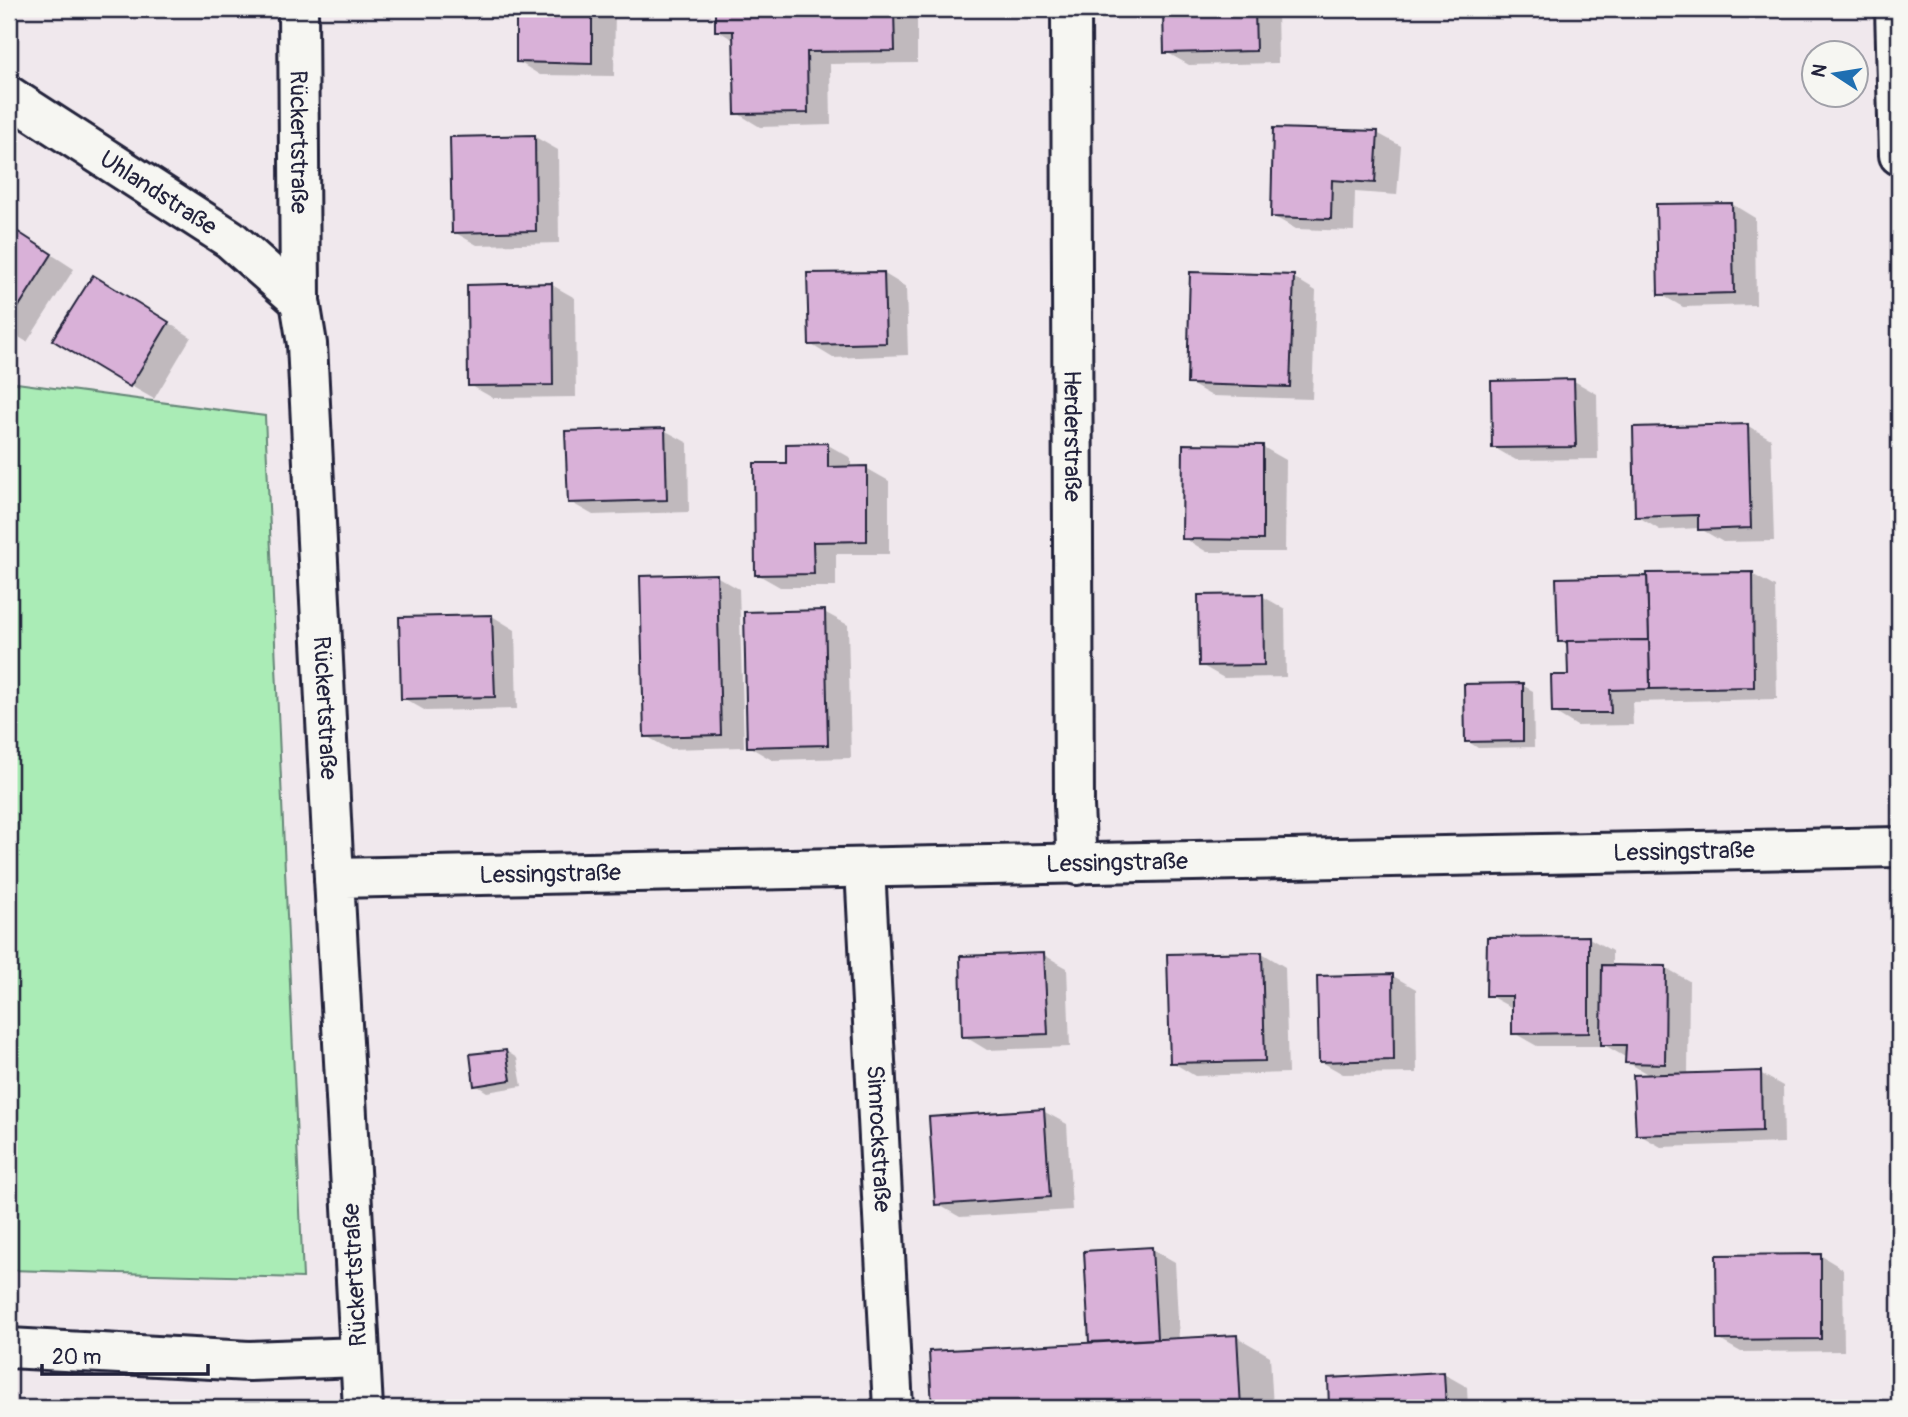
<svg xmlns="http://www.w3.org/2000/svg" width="1908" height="1417" viewBox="0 0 1908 1417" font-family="Pangolin,sans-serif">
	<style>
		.green { fill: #aaecb6; stroke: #668778; stroke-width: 2 }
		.shadow { fill: #0003 }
		.building { fill: #d9b1d8; stroke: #22223b; stroke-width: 2 }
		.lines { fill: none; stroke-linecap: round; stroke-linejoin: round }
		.minor-casing { stroke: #22223b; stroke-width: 44 }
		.tertiary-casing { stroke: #22223b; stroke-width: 44 }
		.minor { stroke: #f6f6f2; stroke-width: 38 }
		.tertiary { stroke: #f6f6f2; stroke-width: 38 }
		.labels { text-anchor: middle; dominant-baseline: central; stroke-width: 6; stroke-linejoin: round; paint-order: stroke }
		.street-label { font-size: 24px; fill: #22223b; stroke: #f6f6f2 }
	</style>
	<rect width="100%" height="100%" fill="#f0e8ed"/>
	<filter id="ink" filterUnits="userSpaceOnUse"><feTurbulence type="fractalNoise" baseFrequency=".0143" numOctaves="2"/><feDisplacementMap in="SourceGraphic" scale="14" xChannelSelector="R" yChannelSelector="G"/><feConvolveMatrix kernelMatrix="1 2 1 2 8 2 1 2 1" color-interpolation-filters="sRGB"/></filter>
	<g filter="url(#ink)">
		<path class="green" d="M 9,382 L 265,416 L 303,1278 L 9,1270 Z"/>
		<g class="shadow">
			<path d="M 177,9 L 232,9 L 231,19 L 188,15 Z"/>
			<path d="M 518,9 L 615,9 L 614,76 L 540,75 L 517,61 Z"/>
			<path d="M 717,9 L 917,9 L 917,63 L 830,64 L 831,125 L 760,127 L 737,113 L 735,41 L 717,30 Z"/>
			<path d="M 1165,9 L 1277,9 L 1278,63 L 1189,65 L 1166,52 Z"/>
			<path d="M 1377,133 L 1401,146 L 1397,195 L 1355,192 L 1354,231 L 1296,229 L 1273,216 Z"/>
			<path d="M 535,137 L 558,150 L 559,243 L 477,245 L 454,232 Z"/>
			<path d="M 1732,204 L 1755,218 L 1756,305 L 1683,307 L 1660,294 Z"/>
			<path d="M 9,227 L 74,269 L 27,342 L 9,331 Z"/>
			<path d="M 883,273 L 906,287 L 908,355 L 833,358 L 810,344 Z"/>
			<path d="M 1293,277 L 1316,291 L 1312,399 L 1212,396 L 1189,383 Z"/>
			<path d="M 552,285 L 575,298 L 576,397 L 493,398 L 470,385 Z"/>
			<path d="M 116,290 L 191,337 L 154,399 L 131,386 Z"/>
			<path d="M 1574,381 L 1597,394 L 1598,459 L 1516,460 L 1493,447 Z"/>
			<path d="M 1748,426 L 1771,439 L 1774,541 L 1723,542 L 1699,528 L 1660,530 L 1637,516 Z"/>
			<path d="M 664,430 L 688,443 L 689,512 L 593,515 L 570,502 Z"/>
			<path d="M 828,445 L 851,458 L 851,468 L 866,468 L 889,481 L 889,554 L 836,554 L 836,587 L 780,587 L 757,574 L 787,464 Z"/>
			<path d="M 1263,447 L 1286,460 L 1285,552 L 1207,552 L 1184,538 Z"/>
			<path d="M 1752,574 L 1775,587 L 1777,699 L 1632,702 L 1633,725 L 1577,726 L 1554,712 L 1569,677 L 1569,646 L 1559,641 L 1558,579 Z"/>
			<path d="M 716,576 L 739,589 L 744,747 L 669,749 L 646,736 Z"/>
			<path d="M 1262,596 L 1285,609 L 1286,677 L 1224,678 L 1201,665 Z"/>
			<path d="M 824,612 L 848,625 L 851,758 L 772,760 L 748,746 Z"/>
			<path d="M 492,616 L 515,630 L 517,709 L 426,711 L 403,698 Z"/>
			<path d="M 1522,685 L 1533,691 L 1534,747 L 1478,748 L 1467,741 Z"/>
			<path d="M 1589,938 L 1612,951 L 1612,967 L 1666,968 L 1689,981 L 1688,1075 L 1760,1073 L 1783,1086 L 1784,1143 L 1661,1147 L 1638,1134 L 1651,1076 L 1627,1062 L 1627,1058 L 1606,1046 L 1537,1046 L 1514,1033 L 1514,1009 L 1488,995 Z"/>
			<path d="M 1262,953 L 1285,967 L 1288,1073 L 1195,1076 L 1172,1062 Z"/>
			<path d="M 1044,955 L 1067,968 L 1070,1047 L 987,1050 L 964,1036 Z"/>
			<path d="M 1393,976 L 1416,989 L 1417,1073 L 1343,1074 L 1320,1061 Z"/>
			<path d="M 506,1051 L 517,1058 L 522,1086 L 487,1092 L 476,1085 Z"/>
			<path d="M 1043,1111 L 1067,1124 L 1072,1210 L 960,1217 L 937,1204 Z"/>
			<path d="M 1152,1249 L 1175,1262 L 1179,1340 L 1237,1337 L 1270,1356 L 1273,1408 L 934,1408 L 931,1353 L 1096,1344 L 1091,1341 Z"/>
			<path d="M 1820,1255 L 1843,1269 L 1844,1351 L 1741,1352 L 1718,1339 Z"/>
			<path d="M 1444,1374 L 1467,1387 L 1468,1408 L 1331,1408 L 1330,1380 Z"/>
		</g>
		<g class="building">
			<path d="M 174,9 L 221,9 L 221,14 Z"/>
			<path d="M 516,9 L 592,9 L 592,64 L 516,62 Z"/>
			<path d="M 715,9 L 894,9 L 895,51 L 807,52 L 808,113 L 735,114 L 733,31 L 715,31 Z"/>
			<path d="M 1163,9 L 1255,9 L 1256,51 L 1164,53 Z"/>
			<path d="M 1273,128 L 1378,131 L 1375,183 L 1332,180 L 1331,219 L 1271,217 Z"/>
			<path d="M 535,135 L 536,231 L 452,233 L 450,137 Z"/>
			<path d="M 1732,203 L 1734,293 L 1658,295 L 1656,204 Z"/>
			<path d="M 9,226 L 52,254 L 9,322 Z"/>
			<path d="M 884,272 L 886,343 L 809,345 L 807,273 Z"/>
			<path d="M 1190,272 L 1294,275 L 1290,387 L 1187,384 Z"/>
			<path d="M 93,275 L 169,322 L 130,387 L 52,340 Z"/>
			<path d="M 552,283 L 553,385 L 468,386 L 467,285 Z"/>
			<path d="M 1574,379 L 1576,447 L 1492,448 L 1491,381 Z"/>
			<path d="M 1748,424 L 1751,528 L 1698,530 L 1698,515 L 1635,517 L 1633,427 Z"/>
			<path d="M 665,428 L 667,500 L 568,503 L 565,431 Z"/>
			<path d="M 828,443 L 828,467 L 867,466 L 867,541 L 813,542 L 814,574 L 755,575 L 754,463 L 786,463 L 786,444 Z"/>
			<path d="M 1183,444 L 1263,445 L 1263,540 L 1182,539 Z"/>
			<path d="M 1753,572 L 1754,687 L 1650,689 L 1647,573 Z"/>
			<path d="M 717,574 L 721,735 L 644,737 L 640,576 Z"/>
			<path d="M 1647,576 L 1649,640 L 1558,642 L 1556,578 Z"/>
			<path d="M 1263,594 L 1264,665 L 1199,666 L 1198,595 Z"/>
			<path d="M 825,610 L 828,745 L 747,747 L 744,612 Z"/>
			<path d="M 492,615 L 495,697 L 401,699 L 399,617 Z"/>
			<path d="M 1649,640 L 1650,689 L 1610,690 L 1611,713 L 1552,713 L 1551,675 L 1568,675 L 1567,641 Z"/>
			<path d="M 1523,683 L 1523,741 L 1465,742 L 1464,684 Z"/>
			<path d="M 1589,936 L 1589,1033 L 1512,1034 L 1512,996 L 1486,996 L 1487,937 Z"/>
			<path d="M 1262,952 L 1265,1061 L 1170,1063 L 1167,954 Z"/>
			<path d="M 1044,953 L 1048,1034 L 962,1037 L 960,956 Z"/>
			<path d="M 1602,965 L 1666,966 L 1665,1064 L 1625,1063 L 1626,1045 L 1601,1045 Z"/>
			<path d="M 1393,974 L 1394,1060 L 1319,1062 L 1317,976 Z"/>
			<path d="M 506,1050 L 511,1080 L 474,1086 L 470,1054 Z"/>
			<path d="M 1761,1071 L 1762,1131 L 1636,1135 L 1633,1075 Z"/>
			<path d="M 1044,1109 L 1050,1197 L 935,1205 L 929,1117 Z"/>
			<path d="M 1152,1247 L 1157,1339 L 1089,1342 L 1084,1251 Z"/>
			<path d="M 1821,1254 L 1821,1339 L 1717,1340 L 1716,1255 Z"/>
			<path d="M 1237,1335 L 1241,1408 L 932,1408 L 929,1351 Z"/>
			<path d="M 1444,1372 L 1446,1408 L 1329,1408 L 1328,1378 Z"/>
		</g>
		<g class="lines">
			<defs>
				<g id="minor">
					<path id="s1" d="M 298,9 L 300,301 L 307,344 L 334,878"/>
					<path id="s2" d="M 1071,9 L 1074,806 L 1077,865"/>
					<path d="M 1895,9 L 1899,155"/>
					<path id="s3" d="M 9,96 L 230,239 L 300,301"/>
					<path id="s4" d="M 865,868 L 893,1408"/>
					<path d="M 9,1348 L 249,1361 L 360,1357"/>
				</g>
				<g id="tertiary">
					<path id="s5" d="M 363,1408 L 334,878 L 1899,847"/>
				</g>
			</defs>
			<use href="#minor" class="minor-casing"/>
			<use href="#tertiary" class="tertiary-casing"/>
			<use href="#minor" class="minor"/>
			<use href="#tertiary" class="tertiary"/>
		</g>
	</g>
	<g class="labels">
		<g class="street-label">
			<text stroke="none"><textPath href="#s1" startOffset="133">Rückertstraße</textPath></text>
			<text stroke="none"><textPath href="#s3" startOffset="178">Uhlandstraße</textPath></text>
			<text stroke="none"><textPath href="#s2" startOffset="427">Herderstraße</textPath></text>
			<text stroke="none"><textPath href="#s1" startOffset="700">Rückertstraße</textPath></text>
			<text stroke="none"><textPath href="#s5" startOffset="1881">Lessingstraße</textPath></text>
			<text stroke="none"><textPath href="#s5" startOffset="1314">Lessingstraße</textPath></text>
			<text stroke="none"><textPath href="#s5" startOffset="747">Lessingstraße</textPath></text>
			<text stroke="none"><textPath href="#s4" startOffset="271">Simrockstraße</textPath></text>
			<text transform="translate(355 1275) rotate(-93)">Rückertstraße</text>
		</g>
	</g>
	<rect width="1908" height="1417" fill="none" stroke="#f6f6f2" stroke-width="35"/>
	<rect x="18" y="18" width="1873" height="1382" fill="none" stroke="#22223b" stroke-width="2.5" filter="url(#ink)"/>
	<g transform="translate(1835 74) rotate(282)"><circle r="33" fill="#f6f6f2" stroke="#a1a1a9" stroke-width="2"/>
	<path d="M0-5L12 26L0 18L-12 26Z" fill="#1f6fb2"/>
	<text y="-10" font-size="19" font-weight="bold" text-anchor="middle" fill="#22223b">N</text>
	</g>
	<path d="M42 1364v10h166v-10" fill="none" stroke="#22223b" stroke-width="3.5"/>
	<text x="52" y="1364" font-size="21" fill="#22223b" stroke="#f6f6f2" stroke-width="5" paint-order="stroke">20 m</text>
</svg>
